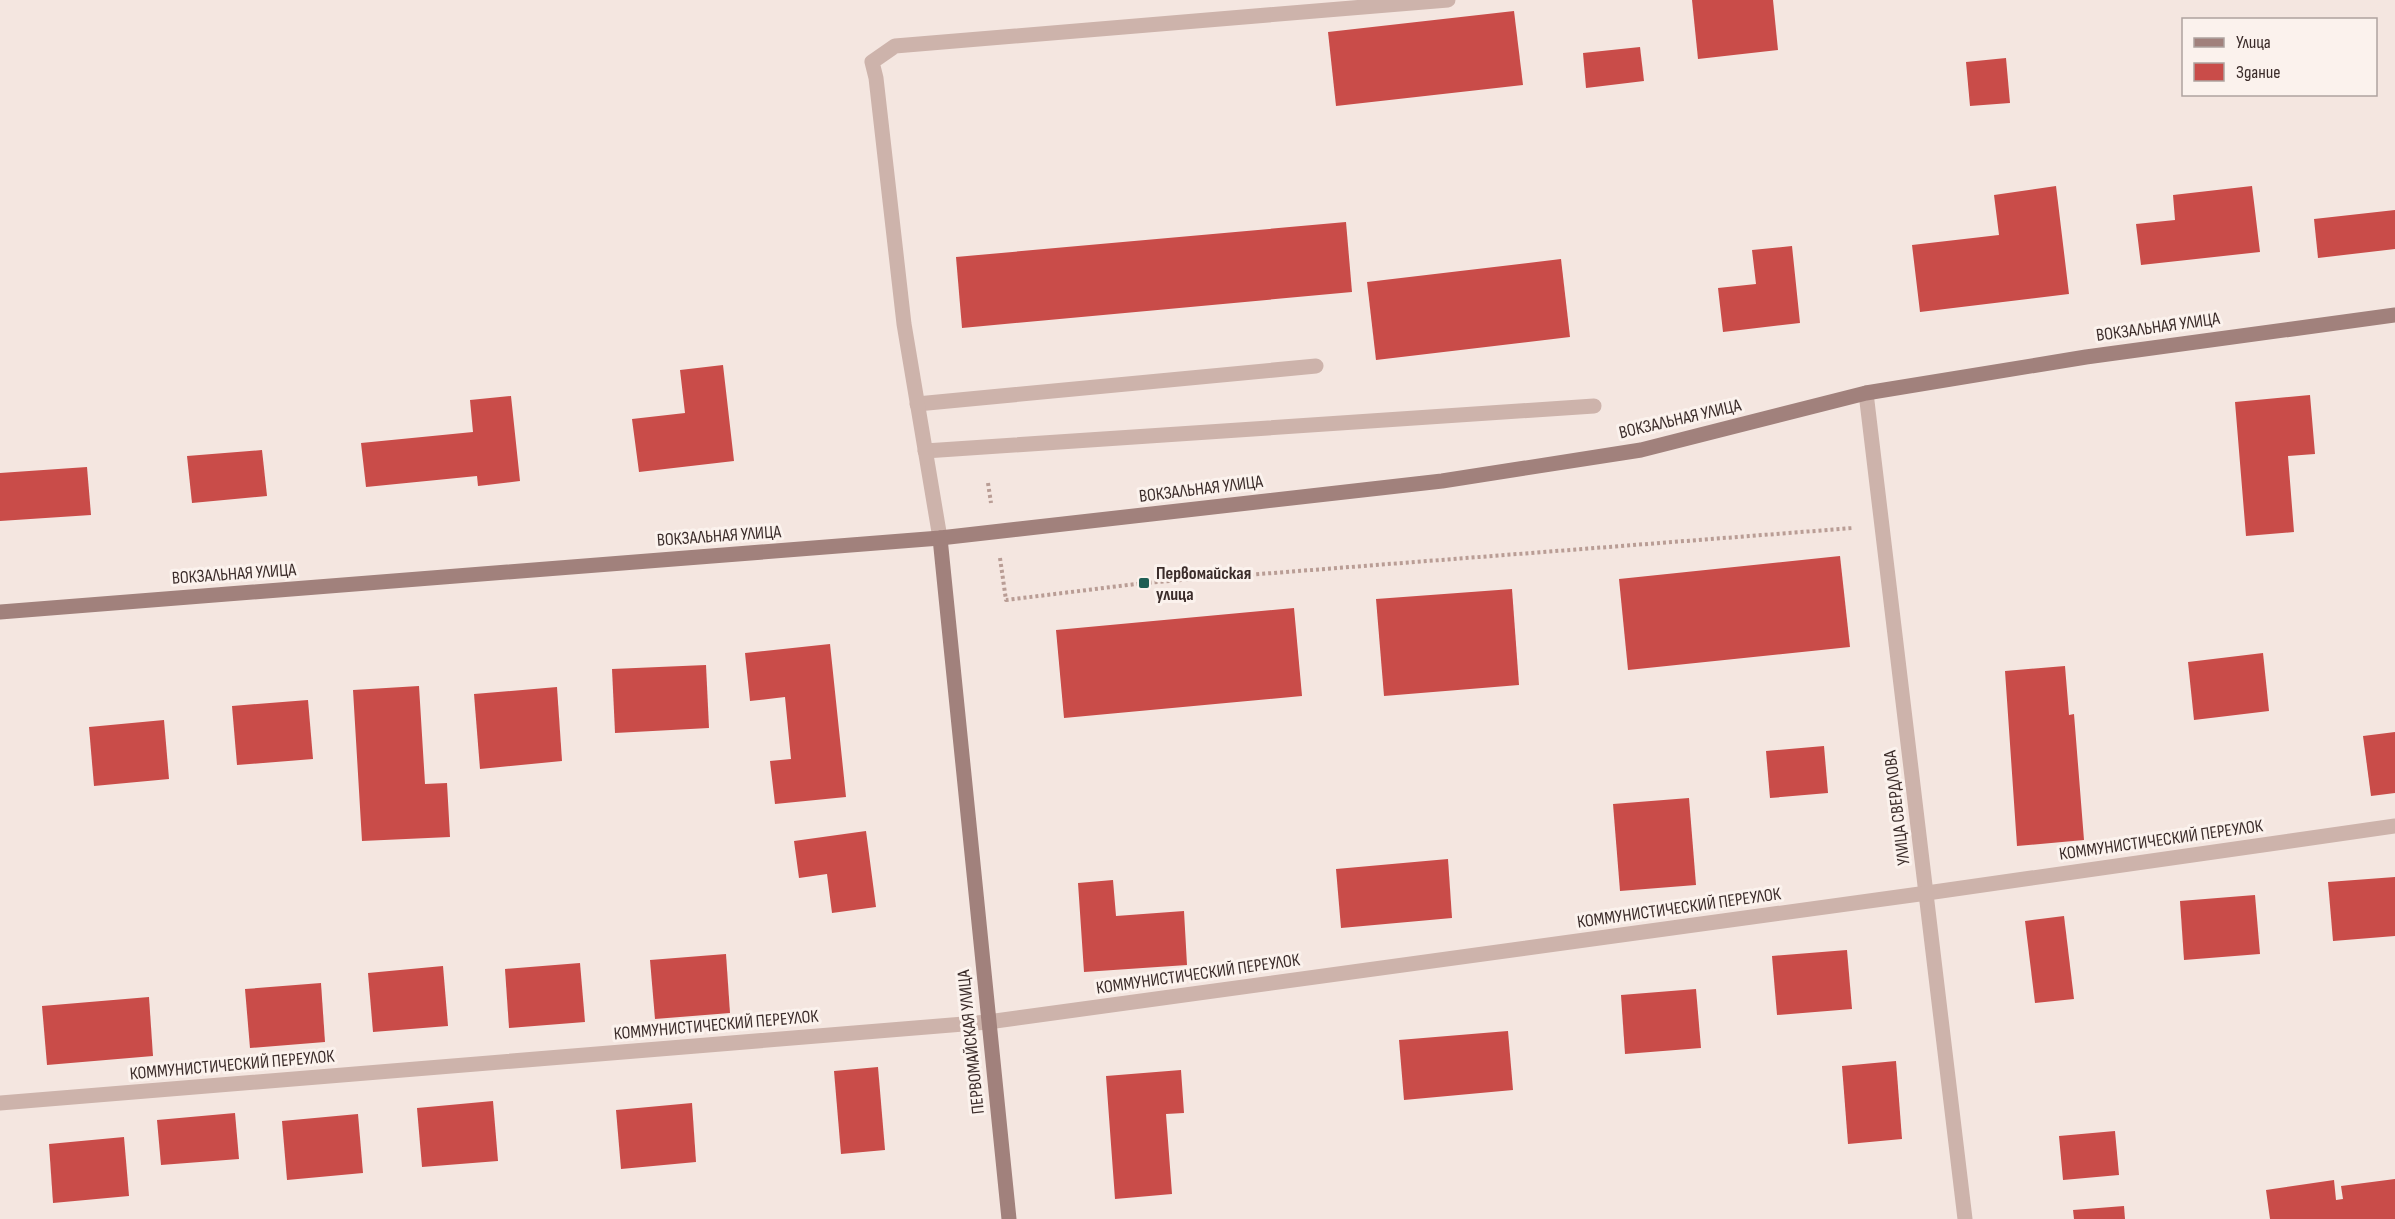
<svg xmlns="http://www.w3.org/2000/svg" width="2395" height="1219" viewBox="0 0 2395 1219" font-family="'Sofia Sans Condensed',sans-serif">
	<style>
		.building { fill: #c94c49 }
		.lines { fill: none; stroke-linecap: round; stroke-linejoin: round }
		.path { stroke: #b99d95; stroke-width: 4; stroke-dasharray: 3 3; stroke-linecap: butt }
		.lane { stroke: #cdb3ab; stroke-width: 15 }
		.street { stroke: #cdb3ab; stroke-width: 15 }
		.secondary { stroke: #a1817c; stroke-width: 15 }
		.poi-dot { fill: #1e5e54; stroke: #fbf2ed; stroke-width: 2 }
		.labels { text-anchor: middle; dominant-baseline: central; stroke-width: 6; stroke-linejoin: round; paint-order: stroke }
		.street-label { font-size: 18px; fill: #3b2c2a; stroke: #fbf2ed }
		.poi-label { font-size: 18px; font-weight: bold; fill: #3b2c2a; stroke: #fbf2ed; text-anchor: start }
	</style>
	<rect width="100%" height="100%" fill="#f4e6e0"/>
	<g class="building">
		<path d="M 1692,0 L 1773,0 L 1778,50 L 1698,59 Z"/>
		<path d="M 1514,11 L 1523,85 L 1336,106 L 1328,32 Z"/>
		<path d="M 1640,47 L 1644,81 L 1586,88 L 1583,53 Z"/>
		<path d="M 2006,58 L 2010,103 L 1970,106 L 1966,62 Z"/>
		<path d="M 2056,186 L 2069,294 L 1920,312 L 1912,245 L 1999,235 L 1994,195 Z"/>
		<path d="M 2252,186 L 2260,252 L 2141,265 L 2136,224 L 2175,220 L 2173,195 Z"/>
		<path d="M 2395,210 L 2395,249 L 2318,258 L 2314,219 Z"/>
		<path d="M 1346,222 L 1352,292 L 962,328 L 956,257 Z"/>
		<path d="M 1792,246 L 1800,323 L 1723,332 L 1718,288 L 1756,284 L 1752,250 Z"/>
		<path d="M 1561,259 L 1570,337 L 1376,360 L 1367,282 Z"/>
		<path d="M 723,365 L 734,461 L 639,472 L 632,419 L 685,413 L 680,370 Z"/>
		<path d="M 2310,395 L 2315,454 L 2288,456 L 2294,532 L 2246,536 L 2235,402 Z"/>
		<path d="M 511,396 L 520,481 L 478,486 L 477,476 L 366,487 L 361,443 L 473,432 L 470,400 Z"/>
		<path d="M 262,450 L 267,496 L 192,503 L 187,456 Z"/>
		<path d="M 87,467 L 91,515 L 0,521 L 0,473 Z"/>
		<path d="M 1840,556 L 1850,647 L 1628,670 L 1619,579 Z"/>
		<path d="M 1512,589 L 1519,685 L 1384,696 L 1376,599 Z"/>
		<path d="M 1294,608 L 1302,696 L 1064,718 L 1056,630 Z"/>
		<path d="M 830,644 L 846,797 L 775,804 L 770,761 L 791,759 L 785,697 L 750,701 L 745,653 Z"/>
		<path d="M 2263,653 L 2269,711 L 2194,720 L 2188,662 Z"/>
		<path d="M 706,665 L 709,728 L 615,733 L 612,669 Z"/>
		<path d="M 2065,666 L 2069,715 L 2074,714 L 2084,840 L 2017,846 L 2005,671 Z"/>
		<path d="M 419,686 L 425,784 L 447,783 L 450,837 L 362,841 L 353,690 Z"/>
		<path d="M 557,687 L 562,761 L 480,769 L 474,694 Z"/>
		<path d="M 308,700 L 313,759 L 237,765 L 232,706 Z"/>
		<path d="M 164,720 L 169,779 L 94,786 L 89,727 Z"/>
		<path d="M 2395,732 L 2395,793 L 2371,796 L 2363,736 Z"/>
		<path d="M 1824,746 L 1828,793 L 1770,798 L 1766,751 Z"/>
		<path d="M 1689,798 L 1696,885 L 1620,891 L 1613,804 Z"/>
		<path d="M 866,831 L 876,907 L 832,913 L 827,874 L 799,878 L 794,841 Z"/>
		<path d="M 1448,859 L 1452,918 L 1341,928 L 1336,869 Z"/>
		<path d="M 2395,877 L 2395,936 L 2333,941 L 2328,882 Z"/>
		<path d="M 1113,880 L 1116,916 L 1184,911 L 1187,965 L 1084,972 L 1078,883 Z"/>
		<path d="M 2255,895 L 2260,954 L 2184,960 L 2180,901 Z"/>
		<path d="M 2064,916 L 2074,999 L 2035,1003 L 2025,921 Z"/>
		<path d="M 1847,950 L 1852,1009 L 1777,1015 L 1772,956 Z"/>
		<path d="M 726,954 L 730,1013 L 655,1019 L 650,960 Z"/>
		<path d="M 580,963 L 585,1022 L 509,1028 L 505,969 Z"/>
		<path d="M 443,966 L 448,1026 L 373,1032 L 368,973 Z"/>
		<path d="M 321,983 L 325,1042 L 250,1048 L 245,989 Z"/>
		<path d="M 1696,989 L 1701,1048 L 1625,1054 L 1621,995 Z"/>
		<path d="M 149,997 L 153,1056 L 47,1065 L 42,1006 Z"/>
		<path d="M 1508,1031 L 1513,1090 L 1404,1100 L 1399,1040 Z"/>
		<path d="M 1896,1061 L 1902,1139 L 1848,1144 L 1842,1066 Z"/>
		<path d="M 878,1067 L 885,1150 L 841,1154 L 834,1071 Z"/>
		<path d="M 1181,1070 L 1184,1113 L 1166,1114 L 1172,1194 L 1115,1199 L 1106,1076 Z"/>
		<path d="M 493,1101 L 498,1161 L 422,1167 L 417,1108 Z"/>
		<path d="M 692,1103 L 696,1162 L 621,1169 L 616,1110 Z"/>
		<path d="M 235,1113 L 239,1159 L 161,1165 L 157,1120 Z"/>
		<path d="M 358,1114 L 363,1173 L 287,1180 L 282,1121 Z"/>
		<path d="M 2115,1131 L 2119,1175 L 2063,1180 L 2059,1136 Z"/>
		<path d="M 124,1137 L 129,1196 L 53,1203 L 49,1144 Z"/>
		<path d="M 2395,1179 L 2395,1219 L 2270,1219 L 2266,1190 L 2334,1180 L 2336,1200 L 2343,1199 L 2341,1186 Z"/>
		<path d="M 2124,1206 L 2125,1219 L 2074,1219 L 2073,1210 Z"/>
	</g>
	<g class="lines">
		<g class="path">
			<path d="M 988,483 L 991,503"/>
			<path d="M 1000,558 L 1006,600 L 1144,583 L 1853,528"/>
		</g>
		<g class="lane">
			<path d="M 917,404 L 1316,366"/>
			<path d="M 925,451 L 1594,406"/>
			<path d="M 940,538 L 904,324 L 876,78 L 872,62 L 895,46 L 1448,0"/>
		</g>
		<g class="street">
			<path d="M 1866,393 L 1965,1219"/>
			<path d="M 0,1103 L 988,1022 L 1927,893 L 2395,826"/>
		</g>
		<g class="secondary">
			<path d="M 940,538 L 1009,1219"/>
			<path d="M 0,612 L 940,538 L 1442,481 L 1641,450 L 1866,393 L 2086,357 L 2395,315"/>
		</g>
	</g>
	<rect class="poi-dot" x="1138" y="577" width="12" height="12" rx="3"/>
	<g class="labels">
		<g class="street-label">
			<text transform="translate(2158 327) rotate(-8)">ВОКЗАЛЬНАЯ УЛИЦА</text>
			<text transform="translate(1680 419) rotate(-13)">ВОКЗАЛЬНАЯ УЛИЦА</text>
			<text transform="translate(1201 489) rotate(-7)">ВОКЗАЛЬНАЯ УЛИЦА</text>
			<text transform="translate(719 536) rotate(-4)">ВОКЗАЛЬНАЯ УЛИЦА</text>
			<text transform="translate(234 574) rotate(-4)">ВОКЗАЛЬНАЯ УЛИЦА</text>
			<text transform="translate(1897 808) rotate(-97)">УЛИЦА СВЕРДЛОВА</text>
			<text transform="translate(2161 840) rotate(-8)">КОММУНИСТИЧЕСКИЙ ПЕРЕУЛОК</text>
			<text transform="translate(1679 908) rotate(-8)">КОММУНИСТИЧЕСКИЙ ПЕРЕУЛОК</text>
			<text transform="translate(1198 974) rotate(-8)">КОММУНИСТИЧЕСКИЙ ПЕРЕУЛОК</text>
			<text transform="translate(716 1025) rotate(-5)">КОММУНИСТИЧЕСКИЙ ПЕРЕУЛОК</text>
			<text transform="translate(971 1042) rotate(-96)">ПЕРВОМАЙСКАЯ УЛИЦА</text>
			<text transform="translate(232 1065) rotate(-5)">КОММУНИСТИЧЕСКИЙ ПЕРЕУЛОК</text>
		</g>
		<g class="poi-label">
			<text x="1156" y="573">Первомайская<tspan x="1156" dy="21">улица</tspan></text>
		</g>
	</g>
	<rect x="2182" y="18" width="195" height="78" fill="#fbf2ed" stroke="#aea39f" stroke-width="1.5"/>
	<rect x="2194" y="38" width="30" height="9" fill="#a1817c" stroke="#aea39f" stroke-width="1.5"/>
	<text x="2236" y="48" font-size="18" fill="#3b2c2a">Улица</text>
	<rect x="2194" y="63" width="30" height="18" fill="#c94c49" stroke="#aea39f" stroke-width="1.5"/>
	<text x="2236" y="78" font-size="18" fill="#3b2c2a">Здание</text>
</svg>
